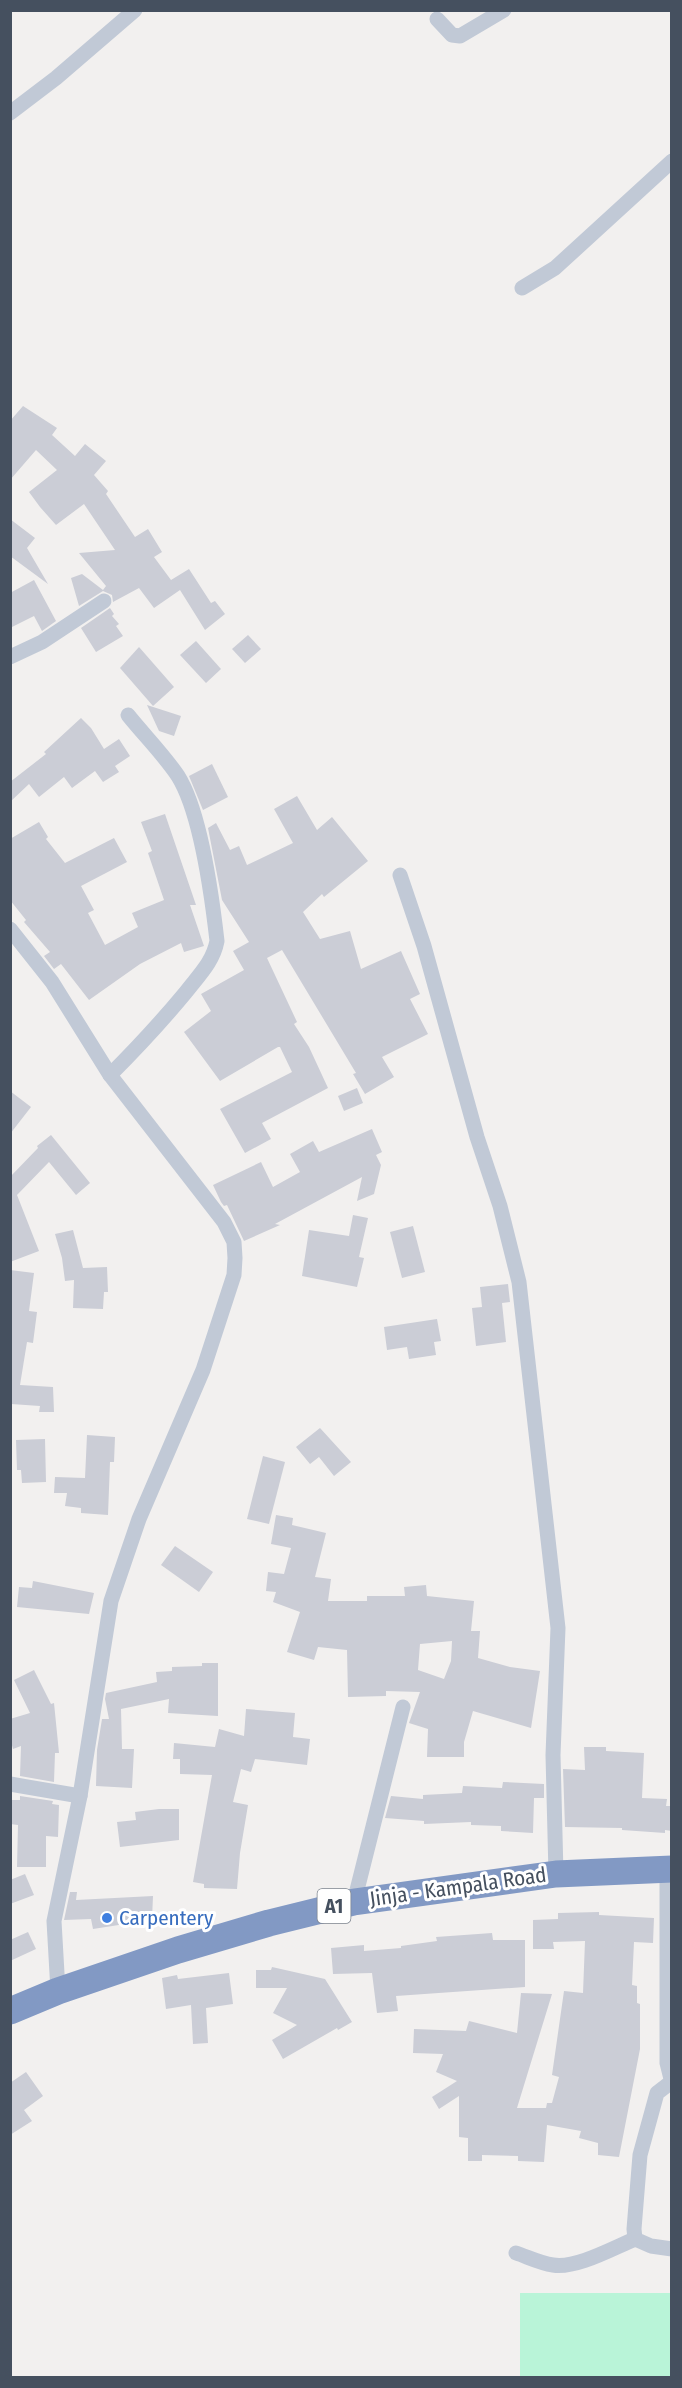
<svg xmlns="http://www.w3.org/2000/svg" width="682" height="2388" viewBox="0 0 682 2388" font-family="'Fira Sans Condensed',sans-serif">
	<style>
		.pitch { fill: #b9f4d8 }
		.building { fill: #cbcdd6; fill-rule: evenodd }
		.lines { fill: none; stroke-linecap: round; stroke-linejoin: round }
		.street { stroke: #c1c9d6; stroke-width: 15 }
		.highway { stroke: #8299c4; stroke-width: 27 }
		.shop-dot { fill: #3f7fe0; stroke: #fff; stroke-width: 2 }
		.labels { text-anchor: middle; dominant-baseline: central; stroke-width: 6; stroke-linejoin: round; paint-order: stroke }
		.shield { fill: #fff; stroke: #7d848f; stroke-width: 1.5 }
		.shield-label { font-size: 20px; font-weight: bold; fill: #45505f }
		.street-label { font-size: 21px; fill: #45505f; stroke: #fff }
		.shop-label { font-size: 21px; fill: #366cbe; stroke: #fff; text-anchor: start }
	</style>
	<rect width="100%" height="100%" fill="#f2f0ef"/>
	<rect class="pitch" x="520" y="2293" width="151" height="84"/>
	<g class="building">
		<path d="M 23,406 L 57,428 L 52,435 L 75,456 L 85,444 L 106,461 L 94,475 L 108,491 L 106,494 L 135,537 L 148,529 L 162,552 L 154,557 L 171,580 L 189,569 L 211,603 L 215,601 L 225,614 L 205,630 L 180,590 L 154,608 L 139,588 L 113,602 L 112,595 L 103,591 L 79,606 L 71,578 L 82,574 L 103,590 L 106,586 L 79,553 L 115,550 L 84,504 L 56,525 L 40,507 L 29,492 L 57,470 L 36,450 L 10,480 L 10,421 Z"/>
		<path d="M 10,519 L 35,538 L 27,548 L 48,584 L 10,556 Z"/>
		<path d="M 34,580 L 56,621 L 42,631 L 34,616 L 10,628 L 10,593 Z"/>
		<path d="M 110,608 L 114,614 L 112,616 L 119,624 L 116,626 L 123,636 L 96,652 L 81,628 Z"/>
		<path d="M 248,635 L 261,649 L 245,663 L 232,649 Z"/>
		<path d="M 196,641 L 221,669 L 206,683 L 180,655 Z"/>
		<path d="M 139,647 L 174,687 L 153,706 L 120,668 Z"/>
		<path d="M 147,705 L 181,716 L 174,736 L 159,731 Z"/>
		<path d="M 81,718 L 91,728 L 104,749 L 119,739 L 130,756 L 115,766 L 119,772 L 103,782 L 95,771 L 72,788 L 64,777 L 39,797 L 29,784 L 10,802 L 10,782 L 46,754 L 44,752 Z"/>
		<path d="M 212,764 L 228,797 L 203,810 L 189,776 Z"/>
		<path d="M 297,796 L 317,830 L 332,817 L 368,861 L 324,897 L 322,894 L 303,912 L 320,939 L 350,931 L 361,969 L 401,951 L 420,994 L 410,999 L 428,1034 L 382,1057 L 394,1077 L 365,1094 L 353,1074 L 356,1073 L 282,950 L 267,958 L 297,1022 L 294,1024 L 309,1047 L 328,1088 L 262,1123 L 271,1139 L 245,1153 L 220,1109 L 292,1072 L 280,1047 L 278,1047 L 220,1081 L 184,1032 L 211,1011 L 201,994 L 244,970 L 233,951 L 249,942 L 222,900 L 208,828 L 216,823 L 230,850 L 239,846 L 247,865 L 293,843 L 274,809 Z"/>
		<path d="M 165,814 L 196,905 L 190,905 L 204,946 L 184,952 L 181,943 L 140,964 L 89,1000 L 61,964 L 54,969 L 44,956 L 50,952 L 24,922 L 26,920 L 10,900 L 10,839 L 39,822 L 48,837 L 46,839 L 65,863 L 114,838 L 127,862 L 81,886 L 94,910 L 88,913 L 105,945 L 138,927 L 132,913 L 164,900 L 148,853 L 152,851 L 141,822 Z"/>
		<path d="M 357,1088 L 363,1103 L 344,1111 L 338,1096 Z"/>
		<path d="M 10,1091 L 31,1107 L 10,1134 Z"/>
		<path d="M 372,1129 L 382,1152 L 376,1155 L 381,1165 L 374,1194 L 357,1201 L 362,1177 L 275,1224 L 280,1225 L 244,1241 L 227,1205 L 224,1206 L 221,1202 L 213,1185 L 261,1162 L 273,1187 L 300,1172 L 290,1154 L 313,1141 L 319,1152 Z"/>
		<path d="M 51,1135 L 90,1183 L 76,1195 L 49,1162 L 17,1195 L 39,1251 L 10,1262 L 10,1177 L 38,1148 L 37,1146 Z"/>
		<path d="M 353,1215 L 368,1218 L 359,1257 L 364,1258 L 357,1287 L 302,1276 L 309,1230 L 349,1236 Z"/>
		<path d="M 413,1226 L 425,1272 L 402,1278 L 390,1232 Z"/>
		<path d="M 73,1230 L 83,1268 L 107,1267 L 108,1292 L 104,1292 L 103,1309 L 73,1308 L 74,1280 L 65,1281 L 62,1258 L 55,1234 Z"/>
		<path d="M 10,1270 L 34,1273 L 29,1311 L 37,1312 L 33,1343 L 27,1342 L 20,1385 L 53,1387 L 54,1412 L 39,1412 L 40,1406 L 11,1404 Z"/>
		<path d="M 508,1284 L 510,1302 L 502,1303 L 506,1342 L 476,1346 L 472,1308 L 482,1307 L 480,1287 Z"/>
		<path d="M 437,1319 L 441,1341 L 434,1342 L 436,1355 L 409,1359 L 407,1347 L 387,1350 L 384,1327 Z"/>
		<path d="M 320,1428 L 351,1462 L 334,1476 L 319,1457 L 310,1464 L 296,1447 Z"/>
		<path d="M 87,1435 L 115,1437 L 114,1462 L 110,1462 L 108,1515 L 81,1513 L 81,1508 L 65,1506 L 67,1493 L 54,1493 L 55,1477 L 85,1478 Z"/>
		<path d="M 45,1439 L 46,1482 L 22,1483 L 21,1470 L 17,1470 L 16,1440 Z"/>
		<path d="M 263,1456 L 285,1462 L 269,1524 L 247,1519 Z"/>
		<path d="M 276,1515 L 293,1518 L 292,1525 L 326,1533 L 315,1577 L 331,1579 L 328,1601 L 367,1601 L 367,1596 L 405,1596 L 404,1587 L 426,1585 L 427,1596 L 474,1601 L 471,1631 L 480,1631 L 478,1658 L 510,1667 L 540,1671 L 531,1728 L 473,1711 L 464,1742 L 464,1757 L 427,1757 L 428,1729 L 409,1723 L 420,1692 L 386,1691 L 386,1696 L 348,1697 L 347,1650 L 318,1647 L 314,1660 L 287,1652 L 300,1612 L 273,1602 L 276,1592 L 266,1591 L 268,1572 L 284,1574 L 291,1548 L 271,1544 ZM 452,1641 L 451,1661 L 444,1679 L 418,1670 L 420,1644 Z"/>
		<path d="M 175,1546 L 213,1572 L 199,1592 L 161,1565 Z"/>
		<path d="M 33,1581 L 94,1593 L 89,1614 L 17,1607 L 19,1587 L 32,1588 Z"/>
		<path d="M 202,1663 L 218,1663 L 218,1716 L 168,1713 L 169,1699 L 121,1709 L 122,1749 L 134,1749 L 132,1788 L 96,1786 L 97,1750 L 102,1719 L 109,1719 L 105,1699 L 106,1693 L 157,1682 L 156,1672 L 172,1671 L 172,1667 L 202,1666 Z"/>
		<path d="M 34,1670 L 51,1704 L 54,1703 L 59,1753 L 55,1753 L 54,1782 L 20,1776 L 21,1746 L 13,1749 L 10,1738 L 10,1719 L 30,1713 L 14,1680 Z"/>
		<path d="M 246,1709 L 295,1713 L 293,1737 L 310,1739 L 307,1765 L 255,1759 L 251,1772 L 241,1769 L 233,1802 L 248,1805 L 240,1853 L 237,1889 L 204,1888 L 204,1884 L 193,1882 L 212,1775 L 180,1774 L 180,1759 L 173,1759 L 174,1743 L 215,1747 L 219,1729 L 244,1736 Z"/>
		<path d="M 584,1747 L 606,1747 L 606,1751 L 644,1753 L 642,1798 L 667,1799 L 666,1806 L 672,1806 L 672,1831 L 665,1830 L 665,1833 L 622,1830 L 622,1828 L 565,1827 L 563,1769 L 585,1770 Z"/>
		<path d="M 503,1782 L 544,1784 L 544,1798 L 534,1798 L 533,1833 L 501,1831 L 501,1826 L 471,1825 L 471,1822 L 424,1824 L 424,1821 L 385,1818 L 391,1796 L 423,1799 L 423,1795 L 462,1793 L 463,1786 L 502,1788 Z"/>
		<path d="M 20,1796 L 53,1801 L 52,1804 L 59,1805 L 58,1837 L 46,1836 L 46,1867 L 17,1867 L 18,1825 L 10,1824 L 10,1800 L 20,1800 Z"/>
		<path d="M 159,1809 L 179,1809 L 179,1840 L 120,1847 L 117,1822 L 136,1820 L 135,1812 Z"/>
		<path d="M 25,1874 L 34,1895 L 10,1904 L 10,1880 Z"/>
		<path d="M 70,1892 L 77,1892 L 76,1900 L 153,1896 L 152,1919 L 138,1919 L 138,1922 L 93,1929 L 91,1919 L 64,1920 Z"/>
		<path d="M 599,1912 L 599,1915 L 654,1918 L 653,1943 L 634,1942 L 632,1985 L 637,1986 L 637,2003 L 640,2004 L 640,2049 L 619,2157 L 598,2155 L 598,2143 L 579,2138 L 581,2131 L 547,2125 L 544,2162 L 518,2161 L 518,2156 L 482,2155 L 482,2161 L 468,2161 L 468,2138 L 459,2137 L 459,2096 L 439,2109 L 432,2097 L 457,2081 L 436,2072 L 443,2054 L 413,2053 L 414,2029 L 466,2031 L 469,2021 L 517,2033 L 521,1993 L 552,1994 L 517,2108 L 546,2108 L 547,2103 L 552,2103 L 559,2077 L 552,2075 L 564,1991 L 583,1993 L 585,1941 L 553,1942 L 554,1949 L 533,1949 L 533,1920 L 558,1919 L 558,1913 Z"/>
		<path d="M 28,1932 L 36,1949 L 10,1961 L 10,1940 Z"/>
		<path d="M 492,1933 L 493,1940 L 525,1940 L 525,1987 L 396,1996 L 398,2011 L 377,2013 L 372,1973 L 333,1974 L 331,1948 L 364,1945 L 364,1951 L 401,1948 L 401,1946 L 437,1941 L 436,1937 Z"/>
		<path d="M 272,1967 L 325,1979 L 352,2022 L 338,2030 L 337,2028 L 283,2059 L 272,2040 L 297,2025 L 273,2013 L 287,1988 L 256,1988 L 256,1970 L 271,1970 Z"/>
		<path d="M 229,1973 L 233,2004 L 206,2008 L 208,2043 L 193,2044 L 191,2005 L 166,2009 L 162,1978 L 177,1975 L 178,1979 Z"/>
		<path d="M 26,2072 L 43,2096 L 24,2110 L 32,2121 L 10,2135 L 10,2083 Z"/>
	</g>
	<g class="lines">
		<g class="street">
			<path d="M 437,19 L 452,35 L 460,36 L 504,10"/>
			<path d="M 10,113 L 56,78 L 135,10"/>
			<path d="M 522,288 L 555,268 L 672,161"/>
			<path d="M 10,657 L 42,642 L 104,601"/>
			<path d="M 400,875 L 424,946 L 477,1137 L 500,1206 L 519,1282 L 558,1628 L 553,1755 L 556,1874"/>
			<path d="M 10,929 L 52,982 L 110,1075 L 224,1222 L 234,1242 L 235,1258 L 234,1275 L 203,1370 L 139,1519 L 111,1601 L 80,1796 L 54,1921 L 58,1991"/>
			<path d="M 110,1075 C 137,1048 162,1021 186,992 C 199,975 213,962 217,941 C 212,897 201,813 178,776 C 164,755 144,735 128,715"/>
			<path d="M 10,1784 L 80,1796"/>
			<path d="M 667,1869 L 667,2063 L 672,2083"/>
			<path d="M 354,1902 L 403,1707"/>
			<path d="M 670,2083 L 657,2093 L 640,2155 L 634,2229 L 635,2239 L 651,2246 L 672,2249"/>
			<path d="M 516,2253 C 528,2257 540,2263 553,2265 C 576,2269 613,2248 635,2239"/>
		</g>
		<path class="highway" d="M 10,2011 L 58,1991 L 178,1950 L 269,1923 L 354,1902 L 556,1874 L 672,1869"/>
	</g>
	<circle class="shop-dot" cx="107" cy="1918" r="6"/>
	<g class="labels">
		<rect class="shield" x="317.5" y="1889" width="33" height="34" rx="4.5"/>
		<g class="shield-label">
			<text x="334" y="1906">A1</text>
		</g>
		<g class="street-label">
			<text transform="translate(458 1887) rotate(-8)">Jinja - Kampala Road</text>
		</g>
		<g class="shop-label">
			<text x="119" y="1918">Carpentery</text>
		</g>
	</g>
	<rect width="682" height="2388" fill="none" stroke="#45505f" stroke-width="24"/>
</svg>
